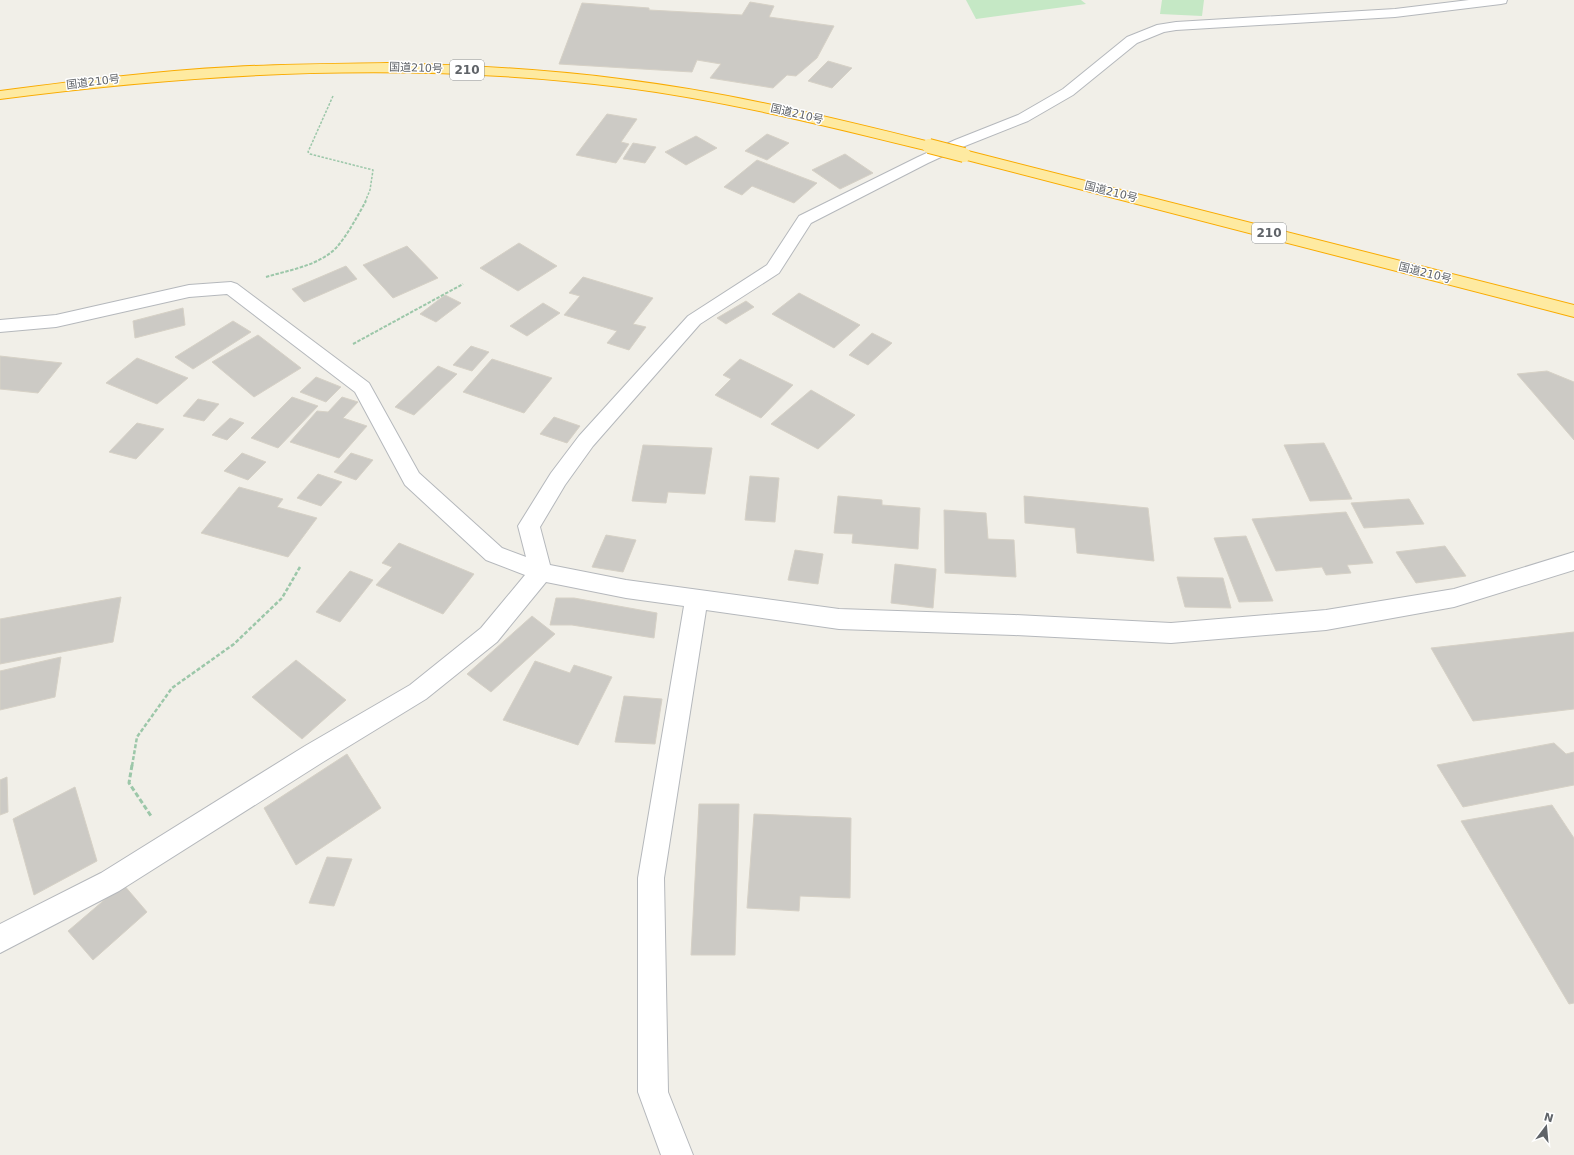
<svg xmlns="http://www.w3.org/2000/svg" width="1574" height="1155" viewBox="0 0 1574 1155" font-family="'DejaVu Sans','Noto Sans JP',sans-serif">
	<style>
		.green { fill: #c5e8c5 }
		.building { fill: #cccac5; stroke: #d6d1c6 }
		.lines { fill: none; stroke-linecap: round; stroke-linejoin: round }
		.minor-casing { stroke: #b5b8bc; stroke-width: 2 }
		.trunk-casing { stroke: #f9ab00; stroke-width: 2 }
		.path-far3 { stroke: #9cc7a9; stroke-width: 1.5; stroke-dasharray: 2.5 1.5; stroke-linecap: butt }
		.path-far2 { stroke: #9cc7a9; stroke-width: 2; stroke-dasharray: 3.5 1.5; stroke-linecap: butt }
		.path-far1 { stroke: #9cc7a9; stroke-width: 2.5; stroke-dasharray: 4 2; stroke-linecap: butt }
		.path { stroke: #9cc7a9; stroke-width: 3; stroke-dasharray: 5 2.5; stroke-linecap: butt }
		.minor { fill: #fff; fill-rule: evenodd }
		.trunk { fill: #feeaa1; fill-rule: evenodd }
		.trunk-bridge-casing { stroke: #f9ab00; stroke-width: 16; stroke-linecap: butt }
		.trunk-bridge { stroke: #feeaa1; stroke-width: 14 }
		.labels { text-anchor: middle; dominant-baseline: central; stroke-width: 3; stroke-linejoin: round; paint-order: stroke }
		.far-street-label { font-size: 11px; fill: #5f6368; stroke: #fff }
		.shield { fill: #fff; stroke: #8f9295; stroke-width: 1 }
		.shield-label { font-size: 12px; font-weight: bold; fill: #5f6368 }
	</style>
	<rect width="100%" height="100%" fill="#f1efe8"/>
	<g class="green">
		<path d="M 966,0 L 1081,0 L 1086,4 L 976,19 Z"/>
		<path d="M 1162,0 L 1204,0 L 1202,16 L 1160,14 Z"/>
	</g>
	<g class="building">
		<path d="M 750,2 L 774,6 L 769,17 L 834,26 L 817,58 L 796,76 L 787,75 L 773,88 L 710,78 L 721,64 L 697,60 L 692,72 L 559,64 L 582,3 L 649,8 L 649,10 L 742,15 Z"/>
		<path d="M 828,61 L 852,68 L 832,88 L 808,81 Z"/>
		<path d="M 607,114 L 637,119 L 621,142 L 629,144 L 616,163 L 576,155 Z"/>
		<path d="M 767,134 L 789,143 L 767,160 L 745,151 Z"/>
		<path d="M 696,136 L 717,148 L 686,165 L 665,152 Z"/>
		<path d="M 633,143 L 656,147 L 645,163 L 623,159 Z"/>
		<path d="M 845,154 L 873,173 L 840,189 L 812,170 Z"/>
		<path d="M 757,160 L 817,183 L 794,203 L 752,186 L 742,195 L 724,187 Z"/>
		<path d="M 519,243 L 557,266 L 518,291 L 480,268 Z"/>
		<path d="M 407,246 L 438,278 L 393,298 L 363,265 Z"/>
		<path d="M 346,266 L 357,279 L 304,302 L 292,289 Z"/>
		<path d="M 583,277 L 653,298 L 633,324 L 646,327 L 629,350 L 607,343 L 617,331 L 564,315 L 580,296 L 569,293 Z"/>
		<path d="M 799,293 L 860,325 L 834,348 L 772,314 Z"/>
		<path d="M 445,295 L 461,303 L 436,322 L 420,314 Z"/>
		<path d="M 746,301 L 754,307 L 726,324 L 717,318 Z"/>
		<path d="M 543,303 L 560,313 L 527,336 L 510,326 Z"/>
		<path d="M 183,308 L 185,325 L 135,338 L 133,321 Z"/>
		<path d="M 233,321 L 251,332 L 193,369 L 175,357 Z"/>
		<path d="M 872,333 L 892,343 L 868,365 L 849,355 Z"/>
		<path d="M 258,335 L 301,368 L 254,397 L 212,362 Z"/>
		<path d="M 471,346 L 489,352 L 472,371 L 453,365 Z"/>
		<path d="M 0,356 L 62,363 L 38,393 L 0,389 Z"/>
		<path d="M 137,358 L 188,378 L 157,404 L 106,383 Z"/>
		<path d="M 492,359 L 552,378 L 524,413 L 463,392 Z"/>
		<path d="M 740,359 L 793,385 L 761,418 L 715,395 L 731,379 L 723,375 Z"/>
		<path d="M 438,366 L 457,374 L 414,415 L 395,407 Z"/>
		<path d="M 1547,371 L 1574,382 L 1574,440 L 1517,374 Z"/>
		<path d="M 316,377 L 341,387 L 326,402 L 300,392 Z"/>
		<path d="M 811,390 L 855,415 L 818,449 L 771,424 Z"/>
		<path d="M 292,397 L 318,406 L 278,448 L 251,438 Z"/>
		<path d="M 342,397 L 358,402 L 343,418 L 367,426 L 339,458 L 290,442 L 317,411 L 328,412 Z"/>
		<path d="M 198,399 L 219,404 L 204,421 L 183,416 Z"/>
		<path d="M 554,417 L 580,426 L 567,443 L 540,434 Z"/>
		<path d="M 230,418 L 244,423 L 227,440 L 212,435 Z"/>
		<path d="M 137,423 L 164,429 L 136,459 L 109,452 Z"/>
		<path d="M 1324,443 L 1352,499 L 1310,501 L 1284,445 Z"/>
		<path d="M 643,445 L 712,448 L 705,494 L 668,492 L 666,503 L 632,501 Z"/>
		<path d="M 242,453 L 266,462 L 248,480 L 224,471 Z"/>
		<path d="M 351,453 L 373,460 L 356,480 L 334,472 Z"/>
		<path d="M 318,474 L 342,482 L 321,506 L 297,498 Z"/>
		<path d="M 750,476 L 779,478 L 775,522 L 745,520 Z"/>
		<path d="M 239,487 L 283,499 L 277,507 L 317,518 L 288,557 L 201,533 Z"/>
		<path d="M 838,496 L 882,500 L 882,505 L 920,508 L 918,549 L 852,543 L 853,534 L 834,533 Z"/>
		<path d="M 1024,496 L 1148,508 L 1154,561 L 1077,553 L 1075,528 L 1025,523 Z"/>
		<path d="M 1409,499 L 1424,524 L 1364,528 L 1351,503 Z"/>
		<path d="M 944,510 L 986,513 L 988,539 L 1014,540 L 1016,577 L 945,573 Z"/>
		<path d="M 1346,512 L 1373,563 L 1347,565 L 1351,573 L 1326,575 L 1322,567 L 1276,571 L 1252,519 Z"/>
		<path d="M 606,535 L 636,540 L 623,572 L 592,567 Z"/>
		<path d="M 1246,536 L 1273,601 L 1239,602 L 1214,538 Z"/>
		<path d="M 399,543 L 474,574 L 443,614 L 376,585 L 392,567 L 382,563 Z"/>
		<path d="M 1445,546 L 1466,576 L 1416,583 L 1396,552 Z"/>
		<path d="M 795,550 L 823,554 L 818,584 L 788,580 Z"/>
		<path d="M 895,564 L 936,569 L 933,608 L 891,603 Z"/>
		<path d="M 350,571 L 373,580 L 340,622 L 316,612 Z"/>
		<path d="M 1177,577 L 1223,578 L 1231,608 L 1185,607 Z"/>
		<path d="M 121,597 L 113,642 L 0,664 L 0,619 Z"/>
		<path d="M 556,598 L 574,598 L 657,613 L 654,638 L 572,625 L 550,625 Z"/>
		<path d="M 532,616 L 555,634 L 491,692 L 467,674 Z"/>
		<path d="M 1574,632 L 1574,709 L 1473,721 L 1431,648 Z"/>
		<path d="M 61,657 L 55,697 L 0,710 L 0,671 Z"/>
		<path d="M 296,660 L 346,700 L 302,739 L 252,697 Z"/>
		<path d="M 535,661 L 570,673 L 574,665 L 612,677 L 578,745 L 503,720 Z"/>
		<path d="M 624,696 L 662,699 L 655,744 L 615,742 Z"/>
		<path d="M 1554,743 L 1566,754 L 1574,752 L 1574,785 L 1463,807 L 1437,765 Z"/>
		<path d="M 347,754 L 381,808 L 296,865 L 264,808 Z"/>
		<path d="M 7,777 L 8,812 L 0,815 L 0,780 Z"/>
		<path d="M 75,787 L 97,861 L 34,895 L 13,819 Z"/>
		<path d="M 699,804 L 739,804 L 735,955 L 691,955 Z"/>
		<path d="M 1552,805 L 1574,838 L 1574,1003 L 1569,1004 L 1461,821 Z"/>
		<path d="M 754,814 L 851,818 L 850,898 L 800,896 L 799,911 L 747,908 Z"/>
		<path d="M 327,857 L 352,859 L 334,906 L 309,903 Z"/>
		<path d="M 123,884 L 147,912 L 93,960 L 68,931 Z"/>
	</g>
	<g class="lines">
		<defs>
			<path id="minor" d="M 1469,0 L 1507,0 L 1506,3 L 1501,4 L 1395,17 L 1176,30 L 1164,32 L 1137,43 L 1073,95 L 1028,121 L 965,146 L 928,163 L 811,223 L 779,273 L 700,324 L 593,446 L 565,485 L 540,527 L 550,565 L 626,580 L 839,609 L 1014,615 L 1171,623 L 1326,610 L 1454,589 L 1574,552 L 1574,570 L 1454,607 L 1326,630 L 1171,643 L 1014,635 L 839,629 L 706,610 L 664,878 L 668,1092 L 693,1155 L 661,1155 L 638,1092 L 638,878 L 684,606 L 626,598 L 546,582 L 497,642 L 426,699 L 323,762 L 119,891 L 0,953 L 0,924 L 101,873 L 305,746 L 410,685 L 481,628 L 525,575 L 486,560 L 405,485 L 355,392 L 227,294 L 189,297 L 56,327 L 0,332 L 0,320 L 56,315 L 189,285 L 231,282 L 237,284 L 369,383 L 419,473 L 502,548 L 526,557 L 518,526 L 551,473 L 579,436 L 688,316 L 767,265 L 799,216 L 918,157 L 955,140 L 1018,115 L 1063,89 L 1127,37 L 1157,25 L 1176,22 L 1395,9 Z"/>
			<g id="trunk">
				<path d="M 387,63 C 465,65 543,69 620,79 C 726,92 831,117 934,143 L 937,146 L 934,149 L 929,151 C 827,126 724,100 620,87 C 412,61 207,72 0,99 L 0,91 C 77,81 155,71 232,67 C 284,64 336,64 387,63 Z"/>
				<path d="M 964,150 L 1574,305 L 1574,317 L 959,158 L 956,155 L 959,152 Z"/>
			</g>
		</defs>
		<use href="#minor" class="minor-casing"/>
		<use href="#trunk" class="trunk-casing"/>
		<path class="path-far3" d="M 333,96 L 308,152 L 310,154 L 373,170 L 370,190 L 365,202"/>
		<g class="path-far2">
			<path d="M 266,277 C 289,270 318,266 336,248 C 347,236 358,215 366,201"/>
			<path d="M 353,344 L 463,284"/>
		</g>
		<path class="path-far1" d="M 132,766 L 137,737 L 172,688 L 234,644 L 282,598 L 300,567"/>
		<path class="path" d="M 132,765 L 129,783 L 151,816"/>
		<use href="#minor" class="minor"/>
		<use href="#trunk" class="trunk"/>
		<defs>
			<path id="trunk-bridge" d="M 929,146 L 964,155"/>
		</defs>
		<use href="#trunk-bridge" class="trunk-bridge-casing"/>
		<use href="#trunk-bridge" class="trunk-bridge"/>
	</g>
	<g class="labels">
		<g class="far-street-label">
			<text transform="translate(416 68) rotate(2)">国道210号</text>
			<text transform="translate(93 82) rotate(-7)">国道210号</text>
			<text transform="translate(797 114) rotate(13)">国道210号</text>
			<text transform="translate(1111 192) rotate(14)">国道210号</text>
			<text transform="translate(1425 273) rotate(14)">国道210号</text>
		</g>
		<g class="shield">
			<rect x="450" y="60" width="34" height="20" rx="3"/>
			<rect x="1252" y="223" width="34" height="20" rx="3"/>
		</g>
		<g class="shield-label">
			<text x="467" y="70">210</text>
			<text x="1269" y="233">210</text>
		</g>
	</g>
	<g transform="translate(1546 1127) rotate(16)" stroke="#ffffff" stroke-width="3" paint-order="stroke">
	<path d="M0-3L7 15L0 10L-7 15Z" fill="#5f6368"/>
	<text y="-6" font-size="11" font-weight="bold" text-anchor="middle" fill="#5f6368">N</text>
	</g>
</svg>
